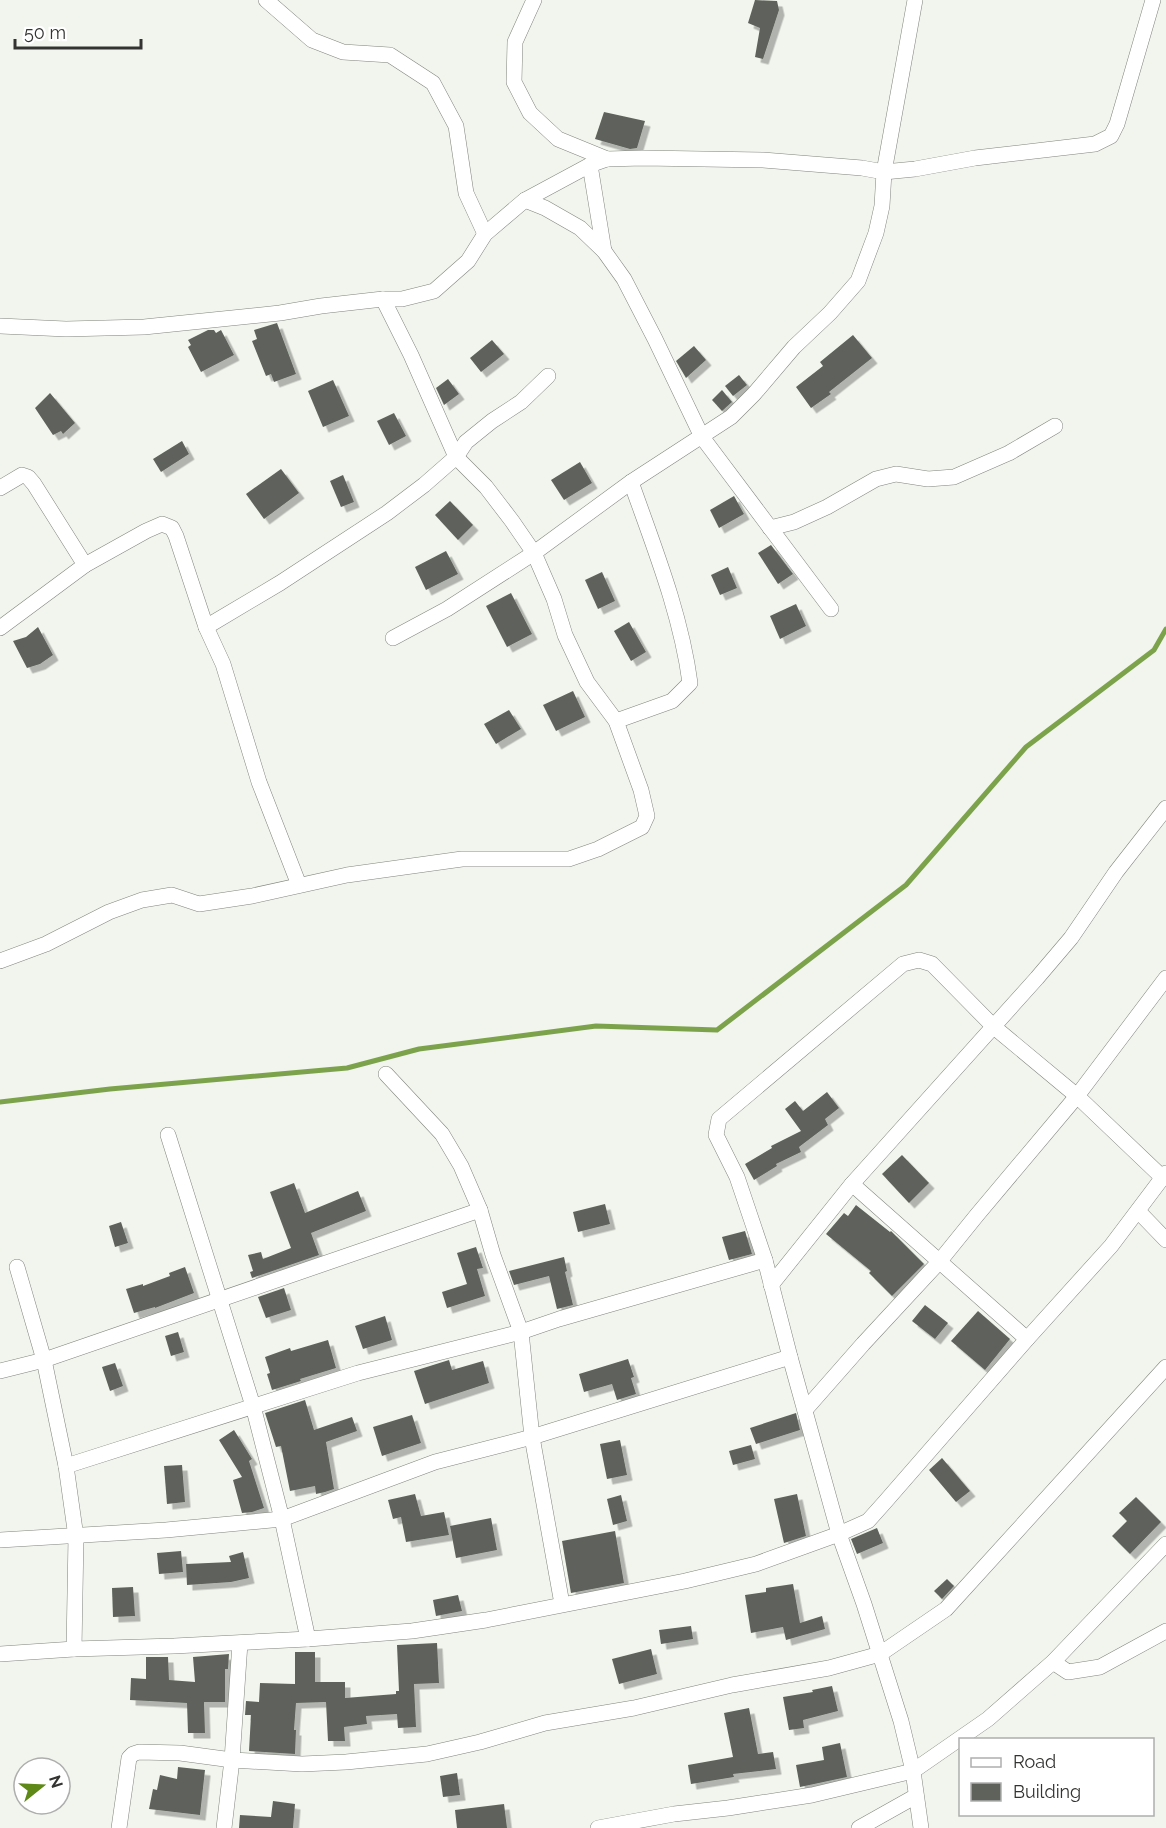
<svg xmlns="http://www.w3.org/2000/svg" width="1166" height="1828" viewBox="0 0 1166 1828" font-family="Raleway,sans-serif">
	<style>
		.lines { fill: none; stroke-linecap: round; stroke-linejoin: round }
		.stream { stroke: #7ca34b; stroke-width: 5 }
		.building { fill: #5e625b; filter: url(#shadow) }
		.street-casing { stroke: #82857e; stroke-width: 16 }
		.street { stroke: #fff; stroke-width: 15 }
	</style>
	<defs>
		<filter id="shadow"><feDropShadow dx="5.5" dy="5.5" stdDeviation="0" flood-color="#0004"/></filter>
	</defs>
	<rect width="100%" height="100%" fill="#f1f5ed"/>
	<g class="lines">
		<path class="stream" d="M 0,1102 L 110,1089 L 347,1068 L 419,1049 L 596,1026 L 717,1030 L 906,885 L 1026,747 L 1154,650 L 1166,629"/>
	</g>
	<g class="building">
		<path d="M 755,0 L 777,1 L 779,10 L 763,59 L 755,57 L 760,28 L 748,23 Z"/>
		<path d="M 604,112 L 645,121 L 637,148 L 630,149 L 595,139 Z"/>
		<path d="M 277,323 L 296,374 L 274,382 L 271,374 L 266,376 L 252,341 L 257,339 L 254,330 Z"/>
		<path d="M 208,330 L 214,330 L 216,333 L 221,330 L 234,355 L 201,372 L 188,347 L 191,345 L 188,340 Z"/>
		<path d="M 853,335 L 872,358 L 829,392 L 831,394 L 811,408 L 796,387 L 823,366 L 820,362 Z"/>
		<path d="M 492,340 L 504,354 L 481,372 L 470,358 Z"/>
		<path d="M 694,346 L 706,360 L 686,378 L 676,361 Z"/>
		<path d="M 739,375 L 747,385 L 733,396 L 725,386 Z"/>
		<path d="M 448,379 L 459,394 L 444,405 L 436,388 Z"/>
		<path d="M 333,380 L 349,416 L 323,427 L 308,391 Z"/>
		<path d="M 722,390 L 732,402 L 722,411 L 712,400 Z"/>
		<path d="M 50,393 L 75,423 L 63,434 L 61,431 L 53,435 L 35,408 Z"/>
		<path d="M 394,413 L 406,436 L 389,445 L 377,421 Z"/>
		<path d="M 182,441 L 189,454 L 161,472 L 153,459 Z"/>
		<path d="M 580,462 L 592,483 L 564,500 L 551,480 Z"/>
		<path d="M 281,469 L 299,493 L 264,519 L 246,494 Z"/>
		<path d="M 343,475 L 354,502 L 341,507 L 330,481 Z"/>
		<path d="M 734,496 L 744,514 L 719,528 L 710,510 Z"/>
		<path d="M 450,501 L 473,525 L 458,540 L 435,515 Z"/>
		<path d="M 771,545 L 793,574 L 778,584 L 758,553 Z"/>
		<path d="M 446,551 L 458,574 L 426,590 L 415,567 Z"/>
		<path d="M 728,567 L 737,588 L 720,595 L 711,575 Z"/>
		<path d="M 602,572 L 615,601 L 598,609 L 585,580 Z"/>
		<path d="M 511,593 L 532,634 L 507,647 L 486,606 Z"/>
		<path d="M 796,604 L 806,626 L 780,639 L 770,616 Z"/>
		<path d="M 629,622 L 646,652 L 631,661 L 614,631 Z"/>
		<path d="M 38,627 L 53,655 L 40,664 L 27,668 L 13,641 L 26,637 Z"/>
		<path d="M 573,691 L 585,717 L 556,731 L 543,705 Z"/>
		<path d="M 509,710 L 521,729 L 496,744 L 484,724 Z"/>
		<path d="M 827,1092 L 839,1108 L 825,1119 L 828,1125 L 799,1147 L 801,1152 L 776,1164 L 777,1166 L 754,1180 L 745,1164 L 772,1148 L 771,1146 L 801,1131 L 785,1109 L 795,1101 L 803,1111 Z"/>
		<path d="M 902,1155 L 929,1183 L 909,1203 L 882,1174 Z"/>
		<path d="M 294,1183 L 305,1213 L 358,1191 L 366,1211 L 311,1233 L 319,1255 L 252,1278 L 250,1272 L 253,1271 L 248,1255 L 261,1252 L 263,1259 L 291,1248 L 270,1192 Z"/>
		<path d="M 605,1204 L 610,1224 L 578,1232 L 573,1212 Z"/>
		<path d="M 856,1205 L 890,1232 L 891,1231 L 924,1264 L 892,1296 L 869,1273 L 871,1271 L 826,1234 L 844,1213 L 848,1216 Z"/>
		<path d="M 121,1222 L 128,1243 L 115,1247 L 109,1226 Z"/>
		<path d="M 745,1231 L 752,1254 L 729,1260 L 722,1237 Z"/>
		<path d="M 476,1247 L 483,1268 L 477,1269 L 485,1296 L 447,1308 L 442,1292 L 467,1284 L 457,1253 Z"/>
		<path d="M 564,1257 L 567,1271 L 565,1272 L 573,1305 L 557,1309 L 549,1276 L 514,1285 L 509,1271 Z"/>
		<path d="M 185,1267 L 194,1293 L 155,1308 L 155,1307 L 134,1313 L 126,1289 L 143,1284 L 143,1286 L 170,1276 L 169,1273 Z"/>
		<path d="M 284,1288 L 291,1310 L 266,1318 L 258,1297 Z"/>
		<path d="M 925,1305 L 948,1323 L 935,1339 L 912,1321 Z"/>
		<path d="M 978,1311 L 1010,1339 L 985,1370 L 951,1341 Z"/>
		<path d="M 385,1316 L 392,1340 L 363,1349 L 355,1326 Z"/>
		<path d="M 178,1332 L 184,1352 L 171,1356 L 165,1336 Z"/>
		<path d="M 328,1340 L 336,1368 L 300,1379 L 301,1381 L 272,1390 L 267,1374 L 270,1373 L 265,1357 L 290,1348 L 291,1351 Z"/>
		<path d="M 628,1359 L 634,1377 L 631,1378 L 636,1394 L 617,1400 L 612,1384 L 584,1392 L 579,1374 Z"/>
		<path d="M 449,1360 L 452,1370 L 483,1361 L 489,1383 L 425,1404 L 414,1371 Z"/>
		<path d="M 115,1363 L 123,1386 L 110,1391 L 102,1367 Z"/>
		<path d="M 305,1400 L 314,1430 L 352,1417 L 357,1431 L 326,1442 L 334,1489 L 325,1492 L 316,1494 L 315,1486 L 290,1491 L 281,1446 L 276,1447 L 265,1413 Z"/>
		<path d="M 796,1413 L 800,1430 L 756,1444 L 750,1428 Z"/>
		<path d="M 412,1415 L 421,1443 L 382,1456 L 373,1427 Z"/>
		<path d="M 234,1430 L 252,1459 L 249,1461 L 264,1508 L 252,1512 L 242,1513 L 233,1480 L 242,1477 L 219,1440 Z"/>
		<path d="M 620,1440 L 627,1475 L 607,1479 L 600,1444 Z"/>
		<path d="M 751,1445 L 755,1459 L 733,1465 L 729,1451 Z"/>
		<path d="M 942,1458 L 970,1491 L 956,1502 L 929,1470 Z"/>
		<path d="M 182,1465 L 185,1502 L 167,1504 L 164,1466 Z"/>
		<path d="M 415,1494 L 421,1516 L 444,1512 L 449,1535 L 406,1542 L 401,1517 L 393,1519 L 388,1500 Z"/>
		<path d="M 797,1494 L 806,1536 L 784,1543 L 774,1499 Z"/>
		<path d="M 621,1495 L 627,1521 L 613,1525 L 607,1499 Z"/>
		<path d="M 1136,1497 L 1161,1522 L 1130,1554 L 1112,1536 L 1127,1521 L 1119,1513 Z"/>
		<path d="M 491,1518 L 497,1550 L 456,1558 L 450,1526 Z"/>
		<path d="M 877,1528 L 883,1543 L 857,1554 L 851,1539 Z"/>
		<path d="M 615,1531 L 624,1583 L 571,1593 L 562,1541 Z"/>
		<path d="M 181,1551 L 183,1572 L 159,1574 L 157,1553 Z"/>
		<path d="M 243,1552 L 249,1578 L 231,1582 L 187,1585 L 186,1564 L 231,1562 L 229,1556 Z"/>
		<path d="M 947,1579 L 954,1586 L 942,1599 L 934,1591 Z"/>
		<path d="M 793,1584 L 800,1623 L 822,1616 L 825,1629 L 786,1640 L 783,1627 L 751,1633 L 745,1595 L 766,1592 L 766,1588 Z"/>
		<path d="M 133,1587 L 135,1616 L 113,1617 L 112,1588 Z"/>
		<path d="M 458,1595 L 462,1611 L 436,1616 L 433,1600 Z"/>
		<path d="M 691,1626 L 693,1639 L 661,1644 L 659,1630 Z"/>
		<path d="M 437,1643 L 439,1683 L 414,1684 L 416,1727 L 398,1728 L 397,1714 L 366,1716 L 367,1724 L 344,1727 L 345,1741 L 328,1741 L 326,1702 L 296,1703 L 294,1730 L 296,1730 L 295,1754 L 249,1751 L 251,1715 L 245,1715 L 246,1701 L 259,1702 L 260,1683 L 295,1684 L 295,1652 L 315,1652 L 315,1682 L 345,1682 L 345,1698 L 396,1694 L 396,1691 L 399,1691 L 397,1645 Z"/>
		<path d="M 651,1649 L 657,1674 L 619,1684 L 612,1659 Z"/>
		<path d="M 229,1654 L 228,1669 L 225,1669 L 225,1702 L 204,1702 L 205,1733 L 188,1733 L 187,1703 L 130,1700 L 131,1678 L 146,1679 L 146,1657 L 168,1657 L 169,1680 L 195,1682 L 193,1657 Z"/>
		<path d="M 832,1686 L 838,1711 L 803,1720 L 804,1728 L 789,1730 L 783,1697 L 813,1692 L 812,1690 Z"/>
		<path d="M 749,1708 L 758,1754 L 773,1752 L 776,1769 L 733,1774 L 734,1777 L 691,1784 L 688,1765 L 733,1757 L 724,1713 Z"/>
		<path d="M 840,1743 L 847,1777 L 800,1787 L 796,1765 L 824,1760 L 822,1747 Z"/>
		<path d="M 178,1767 L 205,1770 L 200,1815 L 149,1809 L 153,1789 L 157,1790 L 160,1775 L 177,1779 Z"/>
		<path d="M 457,1773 L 460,1795 L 443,1797 L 440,1776 Z"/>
		<path d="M 273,1801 L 295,1804 L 293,1828 L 239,1828 L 240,1815 L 271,1817 Z"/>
		<path d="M 504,1804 L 507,1828 L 457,1828 L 455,1810 Z"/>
	</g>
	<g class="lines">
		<defs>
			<g id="street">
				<path d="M 266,0 L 312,40 L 343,52 L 390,55 L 433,83 L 456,126 L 466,193 L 485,234"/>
				<path d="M 534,0 L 515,42 L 514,82 L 530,113 L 558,139 L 607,159"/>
				<path d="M 590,165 L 604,251"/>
				<path d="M 525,200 L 545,208 L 580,228 L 604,251 L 624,279 L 655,339 L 702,437 L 831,609"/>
				<path d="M 0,326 L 66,329 L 144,327 L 280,313 L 321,306 L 383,299 L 402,299 L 434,291 L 468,261 L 485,234 L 525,200 L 590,165 L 607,159 L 643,158 L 763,160 L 862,168 L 884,172 L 915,169 L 975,158 L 1095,144 L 1111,136 L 1117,124 L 1153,0"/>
				<path d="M 0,488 L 22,475 L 28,477 L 34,484 L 85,565"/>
				<path d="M 770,528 L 794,522 L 827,507 L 876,479 L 896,474 L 928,479 L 954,477 L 1009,453 L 1055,426"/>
				<path d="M 206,627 L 280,583 L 387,513 L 424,485 L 456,457 L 466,442 L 492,421 L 521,402 L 548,376"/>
				<path d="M 0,628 L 85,565 L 146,531 L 162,524 L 172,528 L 176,536 L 206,627 L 223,664 L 259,782 L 299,885"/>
				<path d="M 393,638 L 447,609 L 534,553 L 631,482 L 731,417 L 754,394 L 794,347 L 830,313 L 858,281 L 876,233 L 882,206 L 884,172 L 915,0"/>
				<path d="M 616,721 L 672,701 L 690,683 C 681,614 654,547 631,482"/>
				<path d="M 0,961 L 46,944 L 109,912 L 142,900 L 172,895 L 199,904 L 252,896 L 347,875 L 462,859 L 569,859 L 598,849 L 642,827 L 647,816 L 641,790 L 616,721 L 587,682 L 565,635 L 554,599 L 534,553 L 512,521 L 486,487 L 456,457 L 411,355 L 383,299"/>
				<path d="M 386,1074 L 442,1134 L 461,1166 L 480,1210 L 493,1255 L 521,1332 L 532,1437 L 562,1604"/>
				<path d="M 168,1135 L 253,1406 L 282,1519 L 308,1639"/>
				<path d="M 852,1184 L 1027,1339"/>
				<path d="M 1138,1211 L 1166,1240"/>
				<path d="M 17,1267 L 44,1360 L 66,1466 L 76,1537 L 74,1649"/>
				<path d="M 771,1285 L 852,1184 L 1037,978 L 1071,938 L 1116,872 L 1166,808"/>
				<path d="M 0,1371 L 44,1360 L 480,1210"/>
				<path d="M 805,1410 L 863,1344 L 939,1262 L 977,1215 L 1077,1096 L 1166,978"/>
				<path d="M 66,1466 L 358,1373 L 521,1332 L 559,1319 L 765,1260"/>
				<path d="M 0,1540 L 166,1530 L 282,1519 L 435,1462 L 532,1437 L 790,1357"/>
				<path d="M 0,1654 L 74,1649 L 174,1646 L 308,1639 L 412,1631 L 486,1620 L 685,1581 L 756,1564 L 839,1534 L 868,1521 L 885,1502 L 1027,1339 L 1111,1246 L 1166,1173"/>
				<path d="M 1053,1662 L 1068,1672 L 1100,1667 L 1166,1631"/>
				<path d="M 119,1828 L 129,1758 L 133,1754 L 139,1752 L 180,1753 L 232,1760 L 302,1764 L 346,1762 L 427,1754 L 480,1742 L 545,1723 L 634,1708 L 732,1685 L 829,1668 L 880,1654 L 946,1609 L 1166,1367"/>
				<path d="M 224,1828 L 232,1760 L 240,1643"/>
				<path d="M 598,1828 L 674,1814 L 728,1808 L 812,1795 L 913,1771 L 988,1719 L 1053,1662 L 1166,1544"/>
				<path d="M 859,1828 L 916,1796"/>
				<path d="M 921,1828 L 913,1771 L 901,1721 L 864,1604 L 839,1534 L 790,1357 L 765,1260 L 737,1177 L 716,1135 L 719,1119 L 903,964 L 919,960 L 932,964 L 994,1027 L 1077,1096 L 1163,1178 L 1166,1178"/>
			</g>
		</defs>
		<use href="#street" class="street-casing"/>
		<use href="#street" class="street"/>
	</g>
	<rect x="959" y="1738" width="195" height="78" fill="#ffffff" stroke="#adaead" stroke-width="1.5"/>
	<rect x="971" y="1758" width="30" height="9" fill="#ffffff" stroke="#adaead" stroke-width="1.5"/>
	<text x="1013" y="1768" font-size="18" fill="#333432">Road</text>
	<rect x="971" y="1783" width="30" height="18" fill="#5e625b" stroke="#adaead" stroke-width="1.5"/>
	<text x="1013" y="1798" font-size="18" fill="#333432">Building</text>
	<g transform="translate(42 1786) rotate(72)"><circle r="28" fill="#ffffff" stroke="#adaead" stroke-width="1.5"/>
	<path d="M0-4.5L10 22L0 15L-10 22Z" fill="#5e8817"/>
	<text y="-9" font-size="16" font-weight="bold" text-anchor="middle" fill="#333432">N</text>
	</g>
	<path d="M15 39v9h126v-9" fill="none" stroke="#333432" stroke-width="3"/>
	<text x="24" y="39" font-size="18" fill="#333432" stroke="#ffffff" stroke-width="4.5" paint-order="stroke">50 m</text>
</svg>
